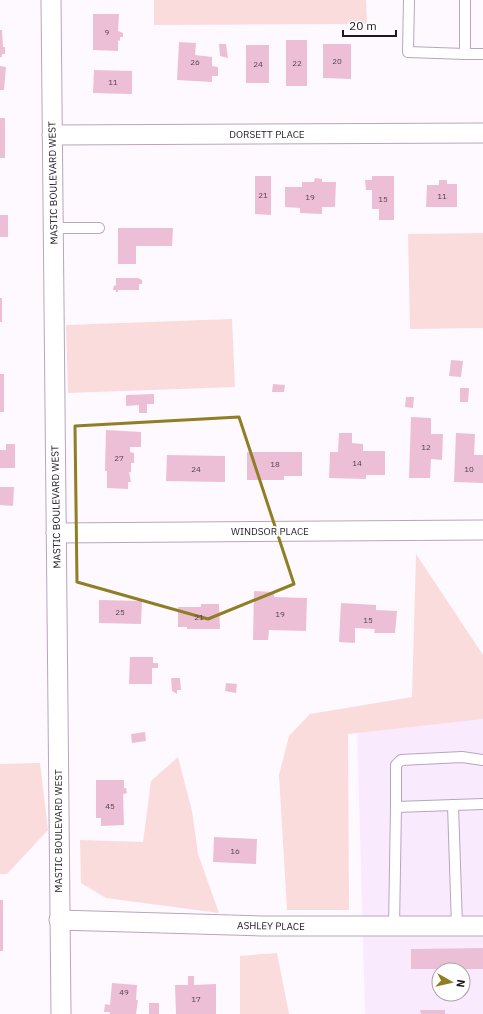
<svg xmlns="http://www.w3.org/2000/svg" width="483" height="1014" viewBox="0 0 483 1014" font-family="'IBM Plex Sans',sans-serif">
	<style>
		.built { fill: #faeafe; fill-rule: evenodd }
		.green { fill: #fbdcdd }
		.building { fill: #edbfd6 }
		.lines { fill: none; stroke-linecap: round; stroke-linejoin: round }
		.lane-casing { stroke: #b9a5bd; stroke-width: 12 }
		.street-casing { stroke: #b9a5bd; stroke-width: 21 }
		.lane { stroke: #fff; stroke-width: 10 }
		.street { stroke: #fff; stroke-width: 19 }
		.marked { fill: none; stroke: #8f7e24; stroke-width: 3; stroke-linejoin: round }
		.labels { text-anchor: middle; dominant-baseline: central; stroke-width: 4; stroke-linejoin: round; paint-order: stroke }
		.number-label { font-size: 8px; fill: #53424f }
		.street-label { font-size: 10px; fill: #201922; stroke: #fff }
	</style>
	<rect width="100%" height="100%" fill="#fdf9fe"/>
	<path class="built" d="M 483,719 L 483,1014 L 365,1014 L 357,726 ZM 439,970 L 463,970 L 463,994 L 439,994 Z"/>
	<g class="green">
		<path d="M 154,0 L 366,0 L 367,24 L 154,25 Z"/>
		<path d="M 483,233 L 483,328 L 410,329 L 408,234 Z"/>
		<path d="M 232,319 L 235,387 L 68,393 L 66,325 Z"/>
		<path d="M 416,554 L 483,655 L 483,719 L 348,734 L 349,910 L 287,910 L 279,775 L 289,736 L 310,714 L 412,697 Z"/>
		<path d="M 178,757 L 192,811 L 198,854 L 219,913 L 106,898 L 81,883 L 80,840 L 143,842 L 151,781 Z"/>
		<path d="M 40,763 L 48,830 L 7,874 L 0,874 L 0,764 Z"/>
		<path d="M 277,953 L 289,1014 L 240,1014 L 240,956 Z"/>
	</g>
	<g class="building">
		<path d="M 93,14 L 119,14 L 118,31 L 123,33 L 123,37 L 120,37 L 120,41 L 118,40 L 118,51 L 93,50 Z"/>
		<path d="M 0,30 L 2,30 L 3,47 L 5,47 L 5,54 L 2,54 L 2,57 L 0,57 Z"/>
		<rect x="286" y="40" width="21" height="46"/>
		<path d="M 179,42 L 196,43 L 195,55 L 212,57 L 212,66 L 218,67 L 218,76 L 212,76 L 212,82 L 177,80 Z"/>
		<path d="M 219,44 L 226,44 L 228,58 L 220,56 Z"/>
		<path d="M 323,44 L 351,44 L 351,79 L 323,78 Z"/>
		<rect x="246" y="45" width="23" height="38"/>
		<path d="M 0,66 L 6,67 L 4,90 L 0,90 Z"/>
		<path d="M 94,70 L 132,71 L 132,94 L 93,93 Z"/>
		<rect x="0" y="118" width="5" height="40"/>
		<path d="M 255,176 L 271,176 L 271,215 L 255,214 Z"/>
		<path d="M 372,176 L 394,176 L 394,220 L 379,220 L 379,209 L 372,209 L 372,190 L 366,190 L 365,180 L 372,180 Z"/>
		<path d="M 315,178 L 322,179 L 322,182 L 336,182 L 335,207 L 322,207 L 322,214 L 300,213 L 300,208 L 285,207 L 285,187 L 302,187 L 302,182 L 314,182 Z"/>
		<path d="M 439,180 L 447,180 L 447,184 L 457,184 L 457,207 L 426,207 L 427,185 L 439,185 Z"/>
		<rect x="0" y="215" width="8" height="22"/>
		<path d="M 118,228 L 173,228 L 172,246 L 136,246 L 136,264 L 118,264 Z"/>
		<path d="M 116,278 L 138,278 L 142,280 L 142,284 L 139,284 L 139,290 L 118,290 L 118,292 L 116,292 L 116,290 L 113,290 L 114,285 L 116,286 Z"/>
		<rect x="0" y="298" width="2" height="24"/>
		<path d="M 451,360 L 463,361 L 461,377 L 449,376 Z"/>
		<rect x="0" y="374" width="4" height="38"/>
		<path d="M 273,384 L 285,385 L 284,392 L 272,392 Z"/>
		<path d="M 460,388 L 469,388 L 468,402 L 460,402 Z"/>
		<path d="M 154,394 L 154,404 L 147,404 L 147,413 L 139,413 L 139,405 L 126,406 L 126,395 Z"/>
		<path d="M 406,397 L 414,397 L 413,408 L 405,407 Z"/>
		<path d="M 411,417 L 431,418 L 431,434 L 443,434 L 442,460 L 431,459 L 430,478 L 409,478 Z"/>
		<path d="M 106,430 L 141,432 L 141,447 L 130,447 L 130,452 L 134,453 L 134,463 L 131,463 L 131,472 L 129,472 L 131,482 L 128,482 L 128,489 L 107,488 L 107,471 L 105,471 Z"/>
		<path d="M 339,433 L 352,433 L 352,443 L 363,444 L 363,451 L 385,451 L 385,475 L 366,475 L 366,479 L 329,478 L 330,452 L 338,452 Z"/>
		<path d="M 456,433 L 475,434 L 474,455 L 483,455 L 483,483 L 454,482 Z"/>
		<path d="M 6,444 L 15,444 L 15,468 L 0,468 L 0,450 L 6,450 Z"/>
		<path d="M 247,452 L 302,452 L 302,476 L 284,476 L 284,480 L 247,480 Z"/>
		<path d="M 167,455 L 225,456 L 225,482 L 166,481 Z"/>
		<path d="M 0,487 L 14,487 L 13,506 L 0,505 Z"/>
		<path d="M 254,591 L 274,592 L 274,597 L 307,598 L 306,631 L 269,630 L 268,640 L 253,640 Z"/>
		<path d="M 99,600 L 142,601 L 141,624 L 99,623 Z"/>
		<path d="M 341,603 L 376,605 L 376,610 L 397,611 L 395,633 L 374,633 L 375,629 L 355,628 L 355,643 L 339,642 Z"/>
		<path d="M 201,604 L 219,604 L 220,629 L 187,629 L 187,627 L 178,627 L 178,607 L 201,607 Z"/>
		<path d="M 130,657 L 153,657 L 153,663 L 158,663 L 158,668 L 152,668 L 152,684 L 129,684 Z"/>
		<path d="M 171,678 L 180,678 L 181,690 L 177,690 L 177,694 L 172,691 Z"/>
		<path d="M 226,683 L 237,684 L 236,693 L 225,691 Z"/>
		<path d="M 145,732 L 146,741 L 132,743 L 131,734 Z"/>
		<path d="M 96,780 L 124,780 L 124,788 L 126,788 L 127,793 L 123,794 L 124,825 L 101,826 L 101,818 L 96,818 Z"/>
		<path d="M 214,837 L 257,839 L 256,864 L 213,862 Z"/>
		<rect x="0" y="900" width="3" height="51"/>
		<path d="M 483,948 L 483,969 L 411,969 L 411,949 Z"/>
		<path d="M 188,976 L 194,976 L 194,985 L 216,984 L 216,1014 L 176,1014 L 175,985 L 188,985 Z"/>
		<path d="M 112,983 L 137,985 L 136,1000 L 138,1000 L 136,1014 L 110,1014 L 110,1012 L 104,1012 L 105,1004 L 110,1005 Z"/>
		<rect x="149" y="1003" width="10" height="11"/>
		<path d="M 420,1010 L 445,1010 L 445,1014 L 421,1014 Z"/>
	</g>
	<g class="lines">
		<defs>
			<g id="lane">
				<path d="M 409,0 L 408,52 L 465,54"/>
				<path d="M 465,0 L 465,54 L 483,54"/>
				<path d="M 53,228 L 99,228"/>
				<path d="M 453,805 L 457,926"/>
				<path d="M 396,807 L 396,765 L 401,760 L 462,757 L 483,760"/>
				<path d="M 394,927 L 396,807 L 483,804"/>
			</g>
			<g id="street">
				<path d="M 51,0 L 61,1014"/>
				<path d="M 52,135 L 483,133"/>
				<path d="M 56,533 L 483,530"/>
				<path d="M 59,920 L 261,926 L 483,926"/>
			</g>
		</defs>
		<use href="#lane" class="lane-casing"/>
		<use href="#street" class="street-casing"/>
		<use href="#lane" class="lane"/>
		<use href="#street" class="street"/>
	</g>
	<path class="marked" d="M 239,417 L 294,584 L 208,619 L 77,582 L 75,426 Z"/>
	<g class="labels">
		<g class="number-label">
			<text x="107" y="32">9</text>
			<text x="337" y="61">20</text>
			<text x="195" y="62">26</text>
			<text x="297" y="63">22</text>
			<text x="258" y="64">24</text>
			<text x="113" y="82">11</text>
			<text x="263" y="195">21</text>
			<text x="442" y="196">11</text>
			<text x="310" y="197">19</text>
			<text x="383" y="199">15</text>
			<text x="426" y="447">12</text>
			<text x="119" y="458">27</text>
			<text x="357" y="463">14</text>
			<text x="275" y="464">18</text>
			<text x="196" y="469">24</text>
			<text x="469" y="469">10</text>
			<text x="120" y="612">25</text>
			<text x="280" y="614">19</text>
			<text x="199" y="617">21</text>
			<text x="368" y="620">15</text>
			<text x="110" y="806">45</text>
			<text x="235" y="851">16</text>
			<text x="124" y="992">49</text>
			<text x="196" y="999">17</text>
		</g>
		<g class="street-label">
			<text x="267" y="134">DORSETT PLACE</text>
			<text transform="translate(53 183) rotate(-91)">MASTIC BOULEVARD WEST</text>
			<text transform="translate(56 507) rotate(-91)">MASTIC BOULEVARD WEST</text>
			<text x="270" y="531">WINDSOR PLACE</text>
			<text transform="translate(58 831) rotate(-90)">MASTIC BOULEVARD WEST</text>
			<text transform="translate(271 926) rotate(1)">ASHLEY PLACE</text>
		</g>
	</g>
	<g transform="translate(451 982) rotate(98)"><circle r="19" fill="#ffffff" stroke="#a6a3a7"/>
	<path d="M0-3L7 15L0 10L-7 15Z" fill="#8f7e24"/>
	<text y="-6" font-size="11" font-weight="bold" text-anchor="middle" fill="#201922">N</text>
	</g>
	<path d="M343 30v6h53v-6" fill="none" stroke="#201922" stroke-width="2"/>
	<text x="349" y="30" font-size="12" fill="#201922" stroke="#ffffff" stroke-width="3" paint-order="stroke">20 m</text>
</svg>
